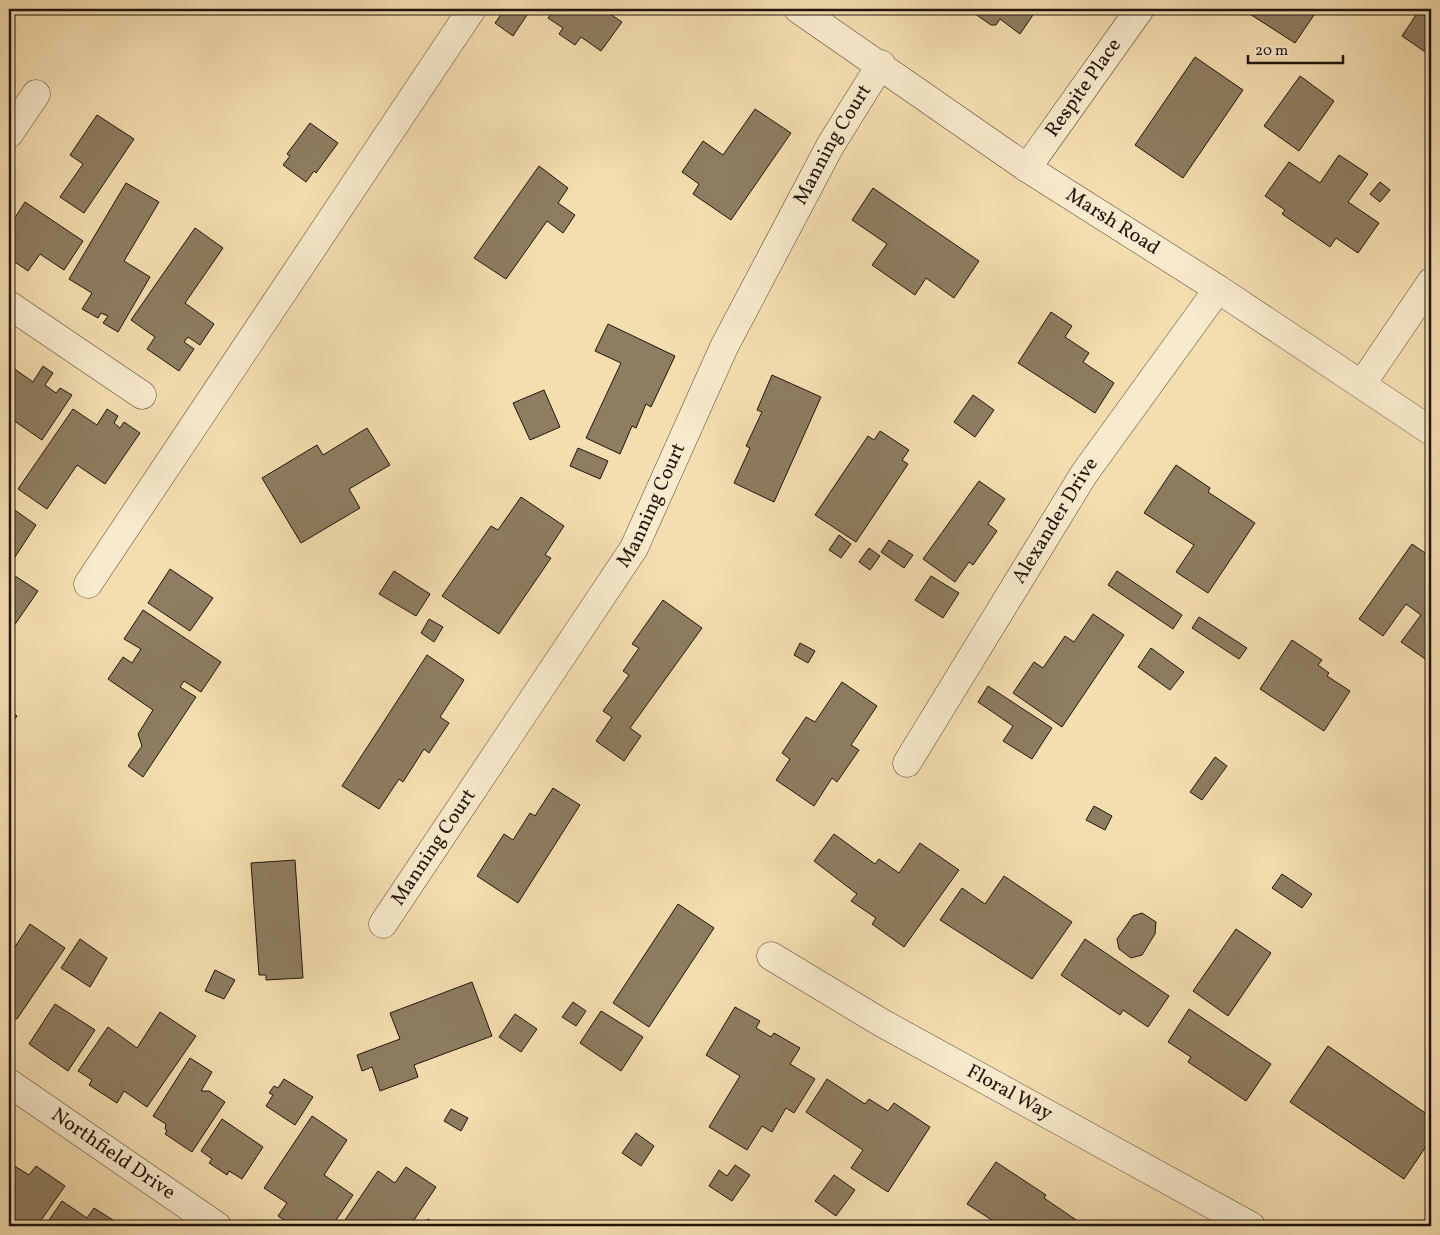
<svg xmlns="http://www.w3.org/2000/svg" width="1440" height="1235" viewBox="0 0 1440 1235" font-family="Vollkorn,serif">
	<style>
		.building { fill: #8e7d61; stroke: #20140b }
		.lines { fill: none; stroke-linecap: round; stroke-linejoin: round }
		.minor-casing { stroke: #554634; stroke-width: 29 }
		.minor { stroke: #f8eacc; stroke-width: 28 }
		.labels { text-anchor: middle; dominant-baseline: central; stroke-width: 4; stroke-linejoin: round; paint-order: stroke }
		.street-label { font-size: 20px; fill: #20140b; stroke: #f8eacc }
	</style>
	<rect width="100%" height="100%" fill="#f4deb0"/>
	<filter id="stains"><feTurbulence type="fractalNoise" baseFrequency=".004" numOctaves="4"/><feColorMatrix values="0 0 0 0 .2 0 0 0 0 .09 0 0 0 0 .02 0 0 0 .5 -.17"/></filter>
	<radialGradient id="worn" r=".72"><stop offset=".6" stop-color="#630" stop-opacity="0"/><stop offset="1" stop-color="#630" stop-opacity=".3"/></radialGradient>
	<g class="building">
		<path d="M 505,9 L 523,9 L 529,12 L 513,36 L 495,23 Z"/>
		<path d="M 555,9 L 603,9 L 622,22 L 601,51 L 581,37 L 575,45 L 559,34 L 563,28 L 548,18 Z"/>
		<path d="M 968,9 L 1037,9 L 1020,34 L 1000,19 L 996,25 L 991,25 Z"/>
		<path d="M 1242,9 L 1318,9 L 1295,43 Z"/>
		<path d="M 1420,9 L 1431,11 L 1431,56 L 1402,36 Z"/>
		<path d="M 1195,57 L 1243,90 L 1183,178 L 1135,145 Z"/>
		<path d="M 1300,76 L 1334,101 L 1299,151 L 1264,126 Z"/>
		<path d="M 755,109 L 791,133 L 731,220 L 693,194 L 699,184 L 682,172 L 703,141 L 723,155 Z"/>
		<path d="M 97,115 L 134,139 L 84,213 L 60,197 L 83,164 L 70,155 Z"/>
		<path d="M 310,123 L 338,143 L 316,173 L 314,171 L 306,182 L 283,165 L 290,156 L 287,154 Z"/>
		<path d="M 1339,155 L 1368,174 L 1348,202 L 1379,223 L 1358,253 L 1336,238 L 1330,247 L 1282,214 L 1285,210 L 1265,196 L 1289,162 L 1320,183 Z"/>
		<path d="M 539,166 L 568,188 L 558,203 L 575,215 L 563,233 L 547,221 L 506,279 L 474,258 Z"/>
		<path d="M 1380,182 L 1390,190 L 1380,202 L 1370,194 Z"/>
		<path d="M 126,183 L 159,202 L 124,261 L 150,277 L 118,332 L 103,323 L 108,316 L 101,313 L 98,318 L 82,309 L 92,293 L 69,279 Z"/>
		<path d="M 873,188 L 979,261 L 954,298 L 926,278 L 915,295 L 872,265 L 887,244 L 852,220 Z"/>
		<path d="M 25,202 L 83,241 L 64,270 L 40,254 L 28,271 L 9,258 L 9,227 Z"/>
		<path d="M 195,228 L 223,248 L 185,303 L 214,324 L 200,345 L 188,337 L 184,342 L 194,349 L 179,371 L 147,349 L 155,337 L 131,320 Z"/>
		<path d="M 1051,312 L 1072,326 L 1065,337 L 1089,353 L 1083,362 L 1114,383 L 1095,413 L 1018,363 Z"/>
		<path d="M 608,324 L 675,356 L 651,407 L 646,404 L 636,428 L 632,426 L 620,454 L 586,438 L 621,363 L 595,351 Z"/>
		<path d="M 9,365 L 33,382 L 43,366 L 53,373 L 45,385 L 56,393 L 60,388 L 72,395 L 42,440 L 13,420 L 9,427 Z"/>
		<path d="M 772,375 L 821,397 L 774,502 L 734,483 L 750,448 L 746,446 L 762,412 L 757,410 Z"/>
		<path d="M 544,390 L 560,427 L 530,440 L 513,403 Z"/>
		<path d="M 973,395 L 994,410 L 975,437 L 954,422 Z"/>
		<path d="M 73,409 L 97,425 L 107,409 L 118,416 L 114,423 L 120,428 L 124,422 L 140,433 L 105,484 L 77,465 L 47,509 L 18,489 Z"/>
		<path d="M 367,428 L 390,465 L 349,489 L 360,508 L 301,543 L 262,478 L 317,445 L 323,455 Z"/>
		<path d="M 880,431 L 909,450 L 902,460 L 908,464 L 856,542 L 815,515 L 868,436 L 874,440 Z"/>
		<path d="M 578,448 L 608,461 L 600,479 L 570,466 Z"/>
		<path d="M 1176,465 L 1210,488 L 1208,492 L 1255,523 L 1208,593 L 1176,572 L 1194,545 L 1144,513 Z"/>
		<path d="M 979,481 L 1005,499 L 988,524 L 997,531 L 973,565 L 969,562 L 955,582 L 923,559 Z"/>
		<path d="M 521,497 L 564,526 L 545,555 L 551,558 L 499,634 L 442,596 L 491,526 L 498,530 Z"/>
		<path d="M 9,506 L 36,525 L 9,566 Z"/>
		<path d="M 839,535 L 851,544 L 841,558 L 829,550 Z"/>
		<path d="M 889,540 L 913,555 L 904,568 L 881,552 Z"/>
		<path d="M 1412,544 L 1431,557 L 1431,663 L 1401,642 L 1421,615 L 1406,604 L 1383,636 L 1359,619 Z"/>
		<path d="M 869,548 L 880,556 L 870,570 L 859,562 Z"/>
		<path d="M 170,569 L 213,598 L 190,631 L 148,603 Z"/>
		<path d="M 394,571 L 430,594 L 416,616 L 379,594 Z"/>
		<path d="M 1117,571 L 1182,615 L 1173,629 L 1108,585 Z"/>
		<path d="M 9,572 L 38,591 L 9,633 Z"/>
		<path d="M 931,576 L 959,593 L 943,618 L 915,600 Z"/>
		<path d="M 663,600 L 702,628 L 630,728 L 641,736 L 624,761 L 596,741 L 612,717 L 603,711 L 629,675 L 623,671 L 639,648 L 632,644 Z"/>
		<path d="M 143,610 L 221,662 L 201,692 L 184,681 L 180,687 L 196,697 L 143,777 L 128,766 L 142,746 L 138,734 L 153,710 L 108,679 L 123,657 L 132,663 L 141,649 L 124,639 Z"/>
		<path d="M 1093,614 L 1124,635 L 1062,727 L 1013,693 L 1034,662 L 1043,668 L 1065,636 L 1074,642 Z"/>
		<path d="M 1199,617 L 1247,648 L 1239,659 L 1192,628 Z"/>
		<path d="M 429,619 L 443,627 L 434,642 L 421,633 Z"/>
		<path d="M 1292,640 L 1322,660 L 1318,665 L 1329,673 L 1327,676 L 1350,691 L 1324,731 L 1260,689 Z"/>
		<path d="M 800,643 L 815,651 L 808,663 L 794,655 Z"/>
		<path d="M 1151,648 L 1184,672 L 1170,690 L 1138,667 Z"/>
		<path d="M 427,655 L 464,680 L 440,717 L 449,723 L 429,753 L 424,749 L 403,782 L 399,779 L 379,809 L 342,786 Z"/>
		<path d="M 842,682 L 877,706 L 851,745 L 859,750 L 837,782 L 832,778 L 814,806 L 776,780 L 790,759 L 782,753 L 806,717 L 815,722 Z"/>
		<path d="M 988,686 L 1052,728 L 1032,759 L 1003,741 L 1013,726 L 978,702 Z"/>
		<path d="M 9,710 L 17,716 L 9,727 Z"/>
		<path d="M 1215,757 L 1227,766 L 1202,800 L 1190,792 Z"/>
		<path d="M 553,788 L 580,805 L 518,903 L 477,876 L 504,834 L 513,840 L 530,813 L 535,816 Z"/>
		<path d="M 1094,806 L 1112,816 L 1105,830 L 1086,820 Z"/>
		<path d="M 834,834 L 875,864 L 879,859 L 899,873 L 920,843 L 959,870 L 904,947 L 872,924 L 876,918 L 851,901 L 857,894 L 814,861 Z"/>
		<path d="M 295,860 L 303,978 L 266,980 L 266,975 L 259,975 L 251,863 Z"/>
		<path d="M 1282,874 L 1312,894 L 1302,908 L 1272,888 Z"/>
		<path d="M 1004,876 L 1072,922 L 1032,979 L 940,920 L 962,888 L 985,904 Z"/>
		<path d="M 678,904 L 714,928 L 649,1027 L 613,1003 Z"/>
		<path d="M 1142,913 L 1156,922 L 1155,934 L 1142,955 L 1131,958 L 1119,949 L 1117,939 L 1133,916 Z"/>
		<path d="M 30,924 L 65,948 L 17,1019 L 9,1014 L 9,956 Z"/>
		<path d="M 1236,929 L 1271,953 L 1228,1016 L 1193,991 Z"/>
		<path d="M 80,939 L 107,958 L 90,987 L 61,968 Z"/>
		<path d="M 1085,939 L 1169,996 L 1148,1027 L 1123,1010 L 1120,1015 L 1061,975 Z"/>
		<path d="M 215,970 L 235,980 L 224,999 L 205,991 Z"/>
		<path d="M 472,982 L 492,1036 L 414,1065 L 418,1077 L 380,1091 L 372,1067 L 362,1071 L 357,1055 L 400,1039 L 390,1013 Z"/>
		<path d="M 573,1002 L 586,1011 L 576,1026 L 562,1017 Z"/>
		<path d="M 55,1004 L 95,1030 L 68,1071 L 29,1044 Z"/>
		<path d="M 735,1007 L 760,1021 L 756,1028 L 771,1037 L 774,1033 L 800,1048 L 790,1064 L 815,1079 L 794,1113 L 786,1108 L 772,1132 L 762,1126 L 747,1150 L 709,1127 L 740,1076 L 706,1055 Z"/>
		<path d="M 1189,1009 L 1271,1064 L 1246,1101 L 1188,1062 L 1191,1057 L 1168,1042 Z"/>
		<path d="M 601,1011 L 643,1037 L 621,1071 L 580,1043 Z"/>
		<path d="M 160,1012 L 196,1036 L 147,1107 L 124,1091 L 117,1103 L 89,1085 L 92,1080 L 78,1071 L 108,1027 L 137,1048 Z"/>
		<path d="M 515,1014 L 537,1029 L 521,1052 L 499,1037 Z"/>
		<path d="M 1328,1046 L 1431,1117 L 1431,1139 L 1404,1179 L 1290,1102 Z"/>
		<path d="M 190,1058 L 212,1072 L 201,1091 L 209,1091 L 225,1102 L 192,1152 L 165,1134 L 167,1131 L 165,1129 L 166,1124 L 153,1116 Z"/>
		<path d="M 284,1079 L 313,1097 L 295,1125 L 266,1106 L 273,1095 L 269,1093 L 274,1086 L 278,1088 Z"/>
		<path d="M 827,1079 L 865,1104 L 869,1099 L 888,1111 L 894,1103 L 930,1127 L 888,1192 L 851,1168 L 863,1150 L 806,1112 Z"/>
		<path d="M 451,1109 L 468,1118 L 461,1131 L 444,1121 Z"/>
		<path d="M 312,1116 L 347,1140 L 324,1175 L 353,1195 L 332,1226 L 294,1226 L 278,1216 L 287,1203 L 264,1188 Z"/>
		<path d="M 222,1119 L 263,1147 L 242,1179 L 229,1171 L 227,1175 L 209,1163 L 212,1159 L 201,1151 Z"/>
		<path d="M 636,1133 L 654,1146 L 641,1166 L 622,1153 Z"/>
		<path d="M 996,1162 L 1046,1195 L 1044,1198 L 1085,1226 L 1001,1226 L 967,1204 Z"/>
		<path d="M 13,1165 L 29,1175 L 36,1166 L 65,1186 L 37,1226 L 15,1226 L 9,1220 L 9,1172 Z"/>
		<path d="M 735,1165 L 750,1175 L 732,1201 L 709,1186 L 719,1170 L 727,1176 Z"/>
		<path d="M 406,1167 L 436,1187 L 410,1226 L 341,1226 L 378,1171 L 395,1183 Z"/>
		<path d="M 834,1175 L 855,1190 L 836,1216 L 815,1201 Z"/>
		<path d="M 62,1201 L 87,1218 L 94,1208 L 116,1222 L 114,1226 L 45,1226 Z"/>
		<path d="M 428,1219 L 439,1226 L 423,1226 Z"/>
	</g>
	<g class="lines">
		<defs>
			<g id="minor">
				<path id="s1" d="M 798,9 L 1027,168 L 1218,289 L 1431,431"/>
				<path d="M 9,134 L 36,94"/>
				<path id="s2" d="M 1027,168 L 1140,9"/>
				<path d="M 9,305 L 142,395"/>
				<path d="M 1362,384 L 1431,282"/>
				<path d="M 88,584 L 472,9"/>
				<path id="s3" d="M 907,763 L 1084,474 L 1218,289"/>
				<path id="s4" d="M 383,924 L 634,548 L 724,347 L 830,146 L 881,64"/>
				<path id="s5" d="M 771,956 L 882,1023 L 1251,1226"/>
				<path id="s6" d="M 9,1083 L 217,1226"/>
			</g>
		</defs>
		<use href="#minor" class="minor-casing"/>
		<use href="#minor" class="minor"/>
	</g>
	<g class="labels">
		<g class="street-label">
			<text stroke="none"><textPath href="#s2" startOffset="98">Respite Place</textPath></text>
			<text stroke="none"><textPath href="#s4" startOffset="902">Manning Court</textPath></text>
			<text stroke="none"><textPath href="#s1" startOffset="380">Marsh Road</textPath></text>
			<text stroke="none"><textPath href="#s4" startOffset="498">Manning Court</textPath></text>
			<text stroke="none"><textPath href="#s3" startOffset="284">Alexander Drive</textPath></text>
			<text stroke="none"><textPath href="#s4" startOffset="92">Manning Court</textPath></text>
			<text stroke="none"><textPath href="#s5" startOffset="275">Floral Way</textPath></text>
			<text stroke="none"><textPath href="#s6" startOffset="126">Northfield Drive</textPath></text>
		</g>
	</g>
	<rect width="1440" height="1235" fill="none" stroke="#f4deb0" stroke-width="30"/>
	<rect x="10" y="10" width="1420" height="1215" fill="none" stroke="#20140b" stroke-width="2.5"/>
	<rect x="15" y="15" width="1410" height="1205" fill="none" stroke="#20140b"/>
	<path d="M1248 55v8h95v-8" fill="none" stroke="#20140b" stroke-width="2.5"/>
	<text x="1255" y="55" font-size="15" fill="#20140b" stroke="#f8eacc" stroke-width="4" paint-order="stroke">20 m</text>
	<rect width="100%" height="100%" filter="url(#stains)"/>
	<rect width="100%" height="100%" fill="url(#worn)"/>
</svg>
